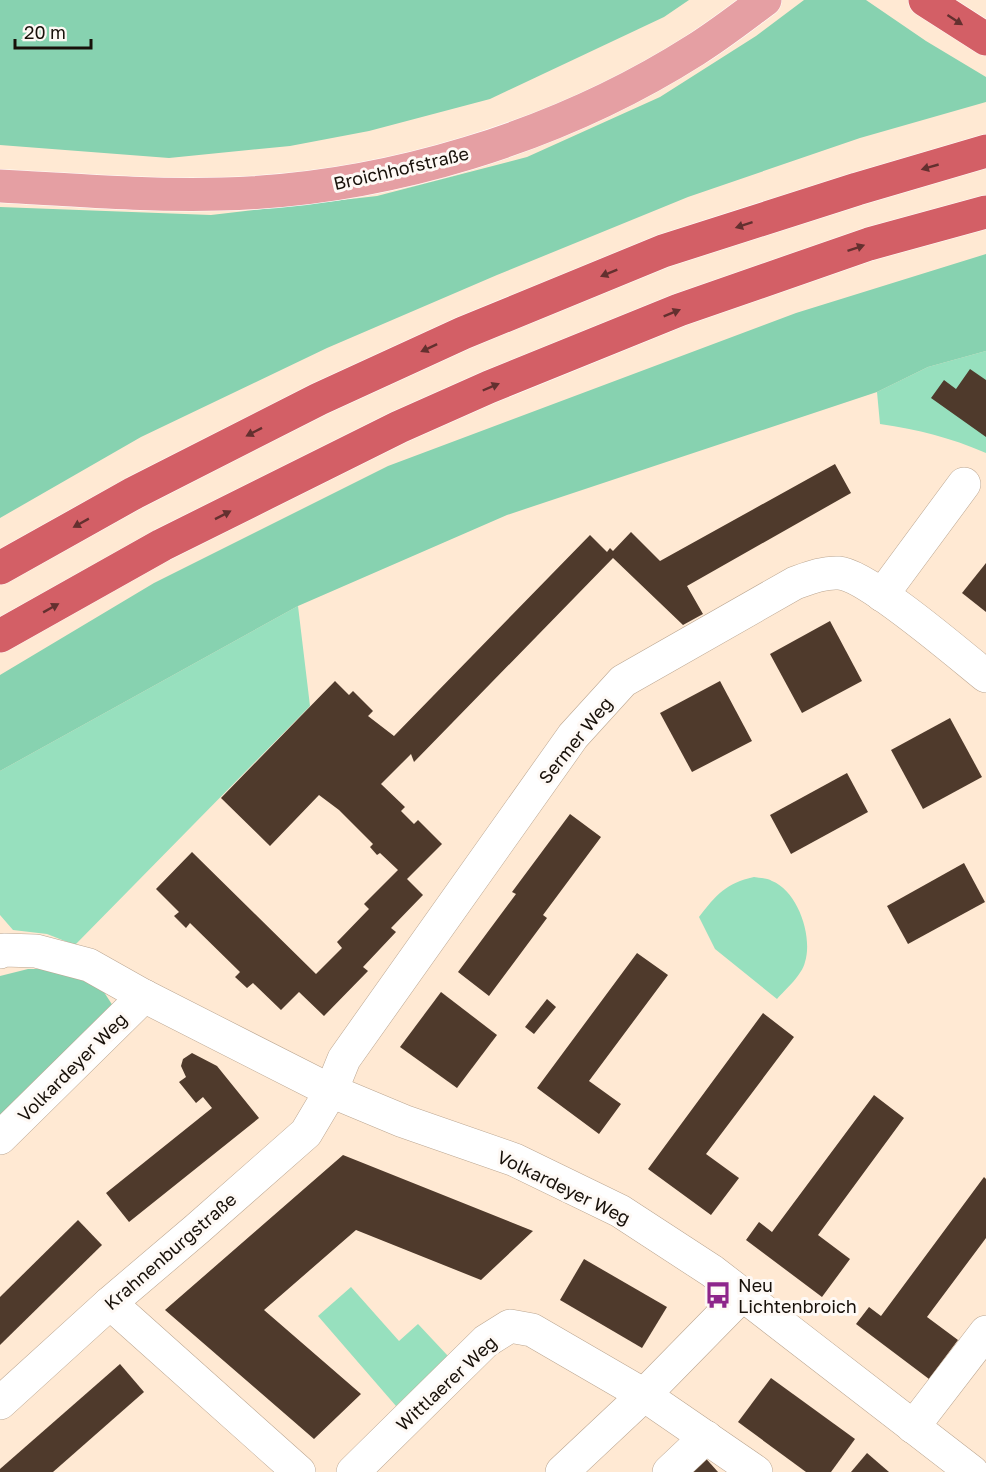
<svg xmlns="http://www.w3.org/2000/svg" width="986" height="1472" viewBox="0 0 986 1472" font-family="'Golos Text',sans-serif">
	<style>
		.green { fill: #97e0be }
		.forest { fill: #87d2b0 }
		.building { fill: #4f3a2c }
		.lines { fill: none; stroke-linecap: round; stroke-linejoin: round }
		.minor-casing { stroke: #bba691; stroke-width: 34 }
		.major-casing { stroke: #fff; stroke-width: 34 }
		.highway-casing { stroke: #fff; stroke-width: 34 }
		.minor { stroke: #fff; stroke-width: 33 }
		.major { stroke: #e59fa3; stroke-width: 33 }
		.highway { stroke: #d35f66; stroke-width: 33 }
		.oneway { fill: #63302f }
		.labels { text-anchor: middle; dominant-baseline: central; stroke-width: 6; stroke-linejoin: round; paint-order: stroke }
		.street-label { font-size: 18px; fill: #18110a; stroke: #fef9f5 }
		.poi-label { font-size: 18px; fill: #18110a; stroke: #fef9f5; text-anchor: start }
	</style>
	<rect width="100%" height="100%" fill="#ffe9d3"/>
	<g class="green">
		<path d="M 986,351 L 986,453 C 949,437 919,430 880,424 L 877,392 L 928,367 Z"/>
		<path d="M 298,606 L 310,706 L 75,945 L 47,934 L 13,930 L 0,915 L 0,771 Z"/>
		<path d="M 754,877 C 760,878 767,878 772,881 C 798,891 813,937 805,962 C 802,975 786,989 777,999 L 715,949 L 699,917 C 716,895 726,883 754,877 Z"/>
		<path d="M 351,1287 L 399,1341 L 418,1324 L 448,1356 L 396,1406 L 318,1316 Z"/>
	</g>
	<g class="forest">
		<path d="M 0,0 L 689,0 L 664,17 L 490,99 L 369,131 L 290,146 L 169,158 L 0,145 Z"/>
		<path d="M 804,0 L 866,0 L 926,41 L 986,77 L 986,102 L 860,138 L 688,197 L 497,275 L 327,348 L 141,437 L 0,518 L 0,207 L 211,215 L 377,196 L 527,157 L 660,97 L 756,36 Z"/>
		<path d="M 986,254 L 986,351 L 928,367 L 877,392 L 507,515 L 298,606 L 0,771 L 0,675 L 154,583 L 388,466 L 796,313 Z"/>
		<path d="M 28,969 L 53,969 L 100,986 L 113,1006 L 0,1117 L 0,976 Z"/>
	</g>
	<g class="building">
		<path d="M 970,369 L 986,380 L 986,437 L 931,398 L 944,380 L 956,389 Z"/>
		<path d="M 835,464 L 851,493 L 687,586 L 703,614 L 683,625 L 613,558 L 414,762 L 411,754 L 381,784 L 405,807 L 401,811 L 414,824 L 418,820 L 442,844 L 407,879 L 423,895 L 391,928 L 396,932 L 363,967 L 368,971 L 324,1016 L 299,992 L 281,1010 L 253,983 L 247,988 L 235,977 L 240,972 L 190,923 L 186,928 L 174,916 L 179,912 L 156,889 L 192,852 L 316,974 L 342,948 L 337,942 L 369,909 L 364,904 L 398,870 L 380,853 L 377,855 L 370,847 L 373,844 L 339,810 L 319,795 L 270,846 L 221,798 L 335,681 L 349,695 L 353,691 L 373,711 L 368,716 L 394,736 L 590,535 L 607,552 L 610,548 L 613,551 L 631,532 L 660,561 Z"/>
		<path d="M 986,563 L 986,612 L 962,593 Z"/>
		<path d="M 830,621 L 862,681 L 802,713 L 770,654 Z"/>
		<path d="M 720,681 L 752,741 L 692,772 L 660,713 Z"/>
		<path d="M 950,718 L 982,777 L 923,809 L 891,750 Z"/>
		<path d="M 847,773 L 868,812 L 791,854 L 770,815 Z"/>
		<path d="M 570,814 L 601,837 L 543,915 L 547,918 L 489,996 L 458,972 L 516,894 L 512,892 Z"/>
		<path d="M 964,863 L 985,902 L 908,944 L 887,906 Z"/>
		<path d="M 637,953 L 668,975 L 589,1081 L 621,1104 L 599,1134 L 537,1088 Z"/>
		<path d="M 441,992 L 497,1035 L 457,1088 L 400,1047 Z"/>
		<path d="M 547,999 L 556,1007 L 534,1034 L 525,1027 Z"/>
		<path d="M 763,1013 L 794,1037 L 706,1154 L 739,1178 L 711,1215 L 648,1169 Z"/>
		<path d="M 192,1053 L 217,1066 L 259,1118 L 129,1222 L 106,1193 L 212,1108 L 203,1097 L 196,1103 L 179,1082 L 186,1077 L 181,1066 L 183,1059 Z"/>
		<path d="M 874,1095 L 904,1118 L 818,1235 L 850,1259 L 822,1297 L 746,1240 L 759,1222 L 772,1232 Z"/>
		<path d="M 343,1155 L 533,1231 L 481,1280 L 356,1230 L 264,1310 L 361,1394 L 314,1439 L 165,1310 Z"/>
		<path d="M 984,1177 L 986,1179 L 986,1238 L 927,1317 L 958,1340 L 929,1379 L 856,1324 L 869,1307 L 881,1316 Z"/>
		<path d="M 78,1220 L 102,1245 L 0,1345 L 0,1297 Z"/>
		<path d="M 584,1259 L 667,1307 L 642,1348 L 560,1300 Z"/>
		<path d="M 120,1364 L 144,1392 L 53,1472 L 0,1472 L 0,1469 Z"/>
		<path d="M 771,1378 L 855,1439 L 831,1472 L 806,1472 L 738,1422 Z"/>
		<path d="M 701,1453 L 718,1472 L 681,1472 Z"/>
		<path d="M 867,1453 L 889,1472 L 851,1472 Z"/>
	</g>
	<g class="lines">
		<defs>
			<g id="minor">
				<path d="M 882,595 L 964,484"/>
				<path d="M 0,952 L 4,950 L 36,951 L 89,965 L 144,996 L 331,1091 L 403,1121 L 515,1160 L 620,1211 L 712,1271 L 972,1472"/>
				<path d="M 0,1138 L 144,996"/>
				<path d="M 110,1303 L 299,1472"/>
				<path d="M 0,1403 L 110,1303 L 197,1229 L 306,1133 L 331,1091 L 344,1059 L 573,736 L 623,681 L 795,583 C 809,578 824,572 839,573 C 867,575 960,655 986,676"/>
				<path d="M 913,1427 L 986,1332"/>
				<path d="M 353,1472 L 486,1341 L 510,1326 L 532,1330 L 644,1395 L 756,1472"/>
				<path d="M 562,1472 L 644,1395 L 742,1295"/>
				<path d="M 669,1472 L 706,1437"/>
			</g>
			<path id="major" d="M 0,186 C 74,190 148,196 222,194 C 385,190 558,137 695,50 C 719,35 742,17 765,0"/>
			<g id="highway">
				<path d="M 925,0 L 986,39"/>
				<path d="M 0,568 L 134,493 L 319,399 L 463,333 L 663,251 L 857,189 L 986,151"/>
				<path d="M 0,636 L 162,545 L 399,427 L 489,387 L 679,310 L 869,244 L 986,212"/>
			</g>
		</defs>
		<use href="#minor" class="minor-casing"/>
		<use href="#major" class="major-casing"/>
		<use href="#highway" class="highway-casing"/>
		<use href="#minor" class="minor"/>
		<use href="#major" class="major"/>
		<use href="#highway" class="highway"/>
	</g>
	<defs><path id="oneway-solid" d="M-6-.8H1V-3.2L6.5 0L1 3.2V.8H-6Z" transform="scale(1.5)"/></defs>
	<g class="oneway">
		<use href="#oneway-solid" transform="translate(955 20) rotate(33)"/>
		<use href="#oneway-solid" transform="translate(930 167) rotate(164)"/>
		<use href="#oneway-solid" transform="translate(744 225) rotate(162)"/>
		<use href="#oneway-solid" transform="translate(856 248) rotate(-19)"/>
		<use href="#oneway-solid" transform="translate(609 273) rotate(158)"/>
		<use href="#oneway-solid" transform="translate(672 313) rotate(-22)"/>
		<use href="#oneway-solid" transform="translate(429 348) rotate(155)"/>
		<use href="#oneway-solid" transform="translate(491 387) rotate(-23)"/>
		<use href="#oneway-solid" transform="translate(254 432) rotate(153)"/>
		<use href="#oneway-solid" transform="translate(223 515) rotate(-27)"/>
		<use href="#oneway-solid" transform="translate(81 523) rotate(151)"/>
		<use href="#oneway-solid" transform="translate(51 608) rotate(-29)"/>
	</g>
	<defs>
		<symbol id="bus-bare" viewBox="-9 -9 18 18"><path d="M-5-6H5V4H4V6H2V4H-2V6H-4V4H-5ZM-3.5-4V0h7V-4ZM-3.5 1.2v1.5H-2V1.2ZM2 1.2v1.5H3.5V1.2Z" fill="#8e258a" stroke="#fef9f5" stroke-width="2.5" paint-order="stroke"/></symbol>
	</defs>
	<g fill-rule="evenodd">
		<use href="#bus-bare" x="699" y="1276" width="38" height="38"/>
	</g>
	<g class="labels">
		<g class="street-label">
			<text transform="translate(401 168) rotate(-13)">Broichhofstraße</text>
			<text transform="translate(575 740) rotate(-51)">Sermer Weg</text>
			<text transform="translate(72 1067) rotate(-45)">Volkardeyer Weg</text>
			<text transform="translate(564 1187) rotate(26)">Volkardeyer Weg</text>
			<text transform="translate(170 1251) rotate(-41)">Krahnenburgstraße</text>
			<text transform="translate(446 1383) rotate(-43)">Wittlaerer Weg</text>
		</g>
		<g class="poi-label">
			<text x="738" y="1285">Neu<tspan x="738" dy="21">Lichtenbroich</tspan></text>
		</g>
	</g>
	<path d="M15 39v9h76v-9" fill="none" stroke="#18110a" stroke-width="3"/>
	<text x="24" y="39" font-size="18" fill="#18110a" stroke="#fef9f5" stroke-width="4.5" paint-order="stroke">20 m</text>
</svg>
